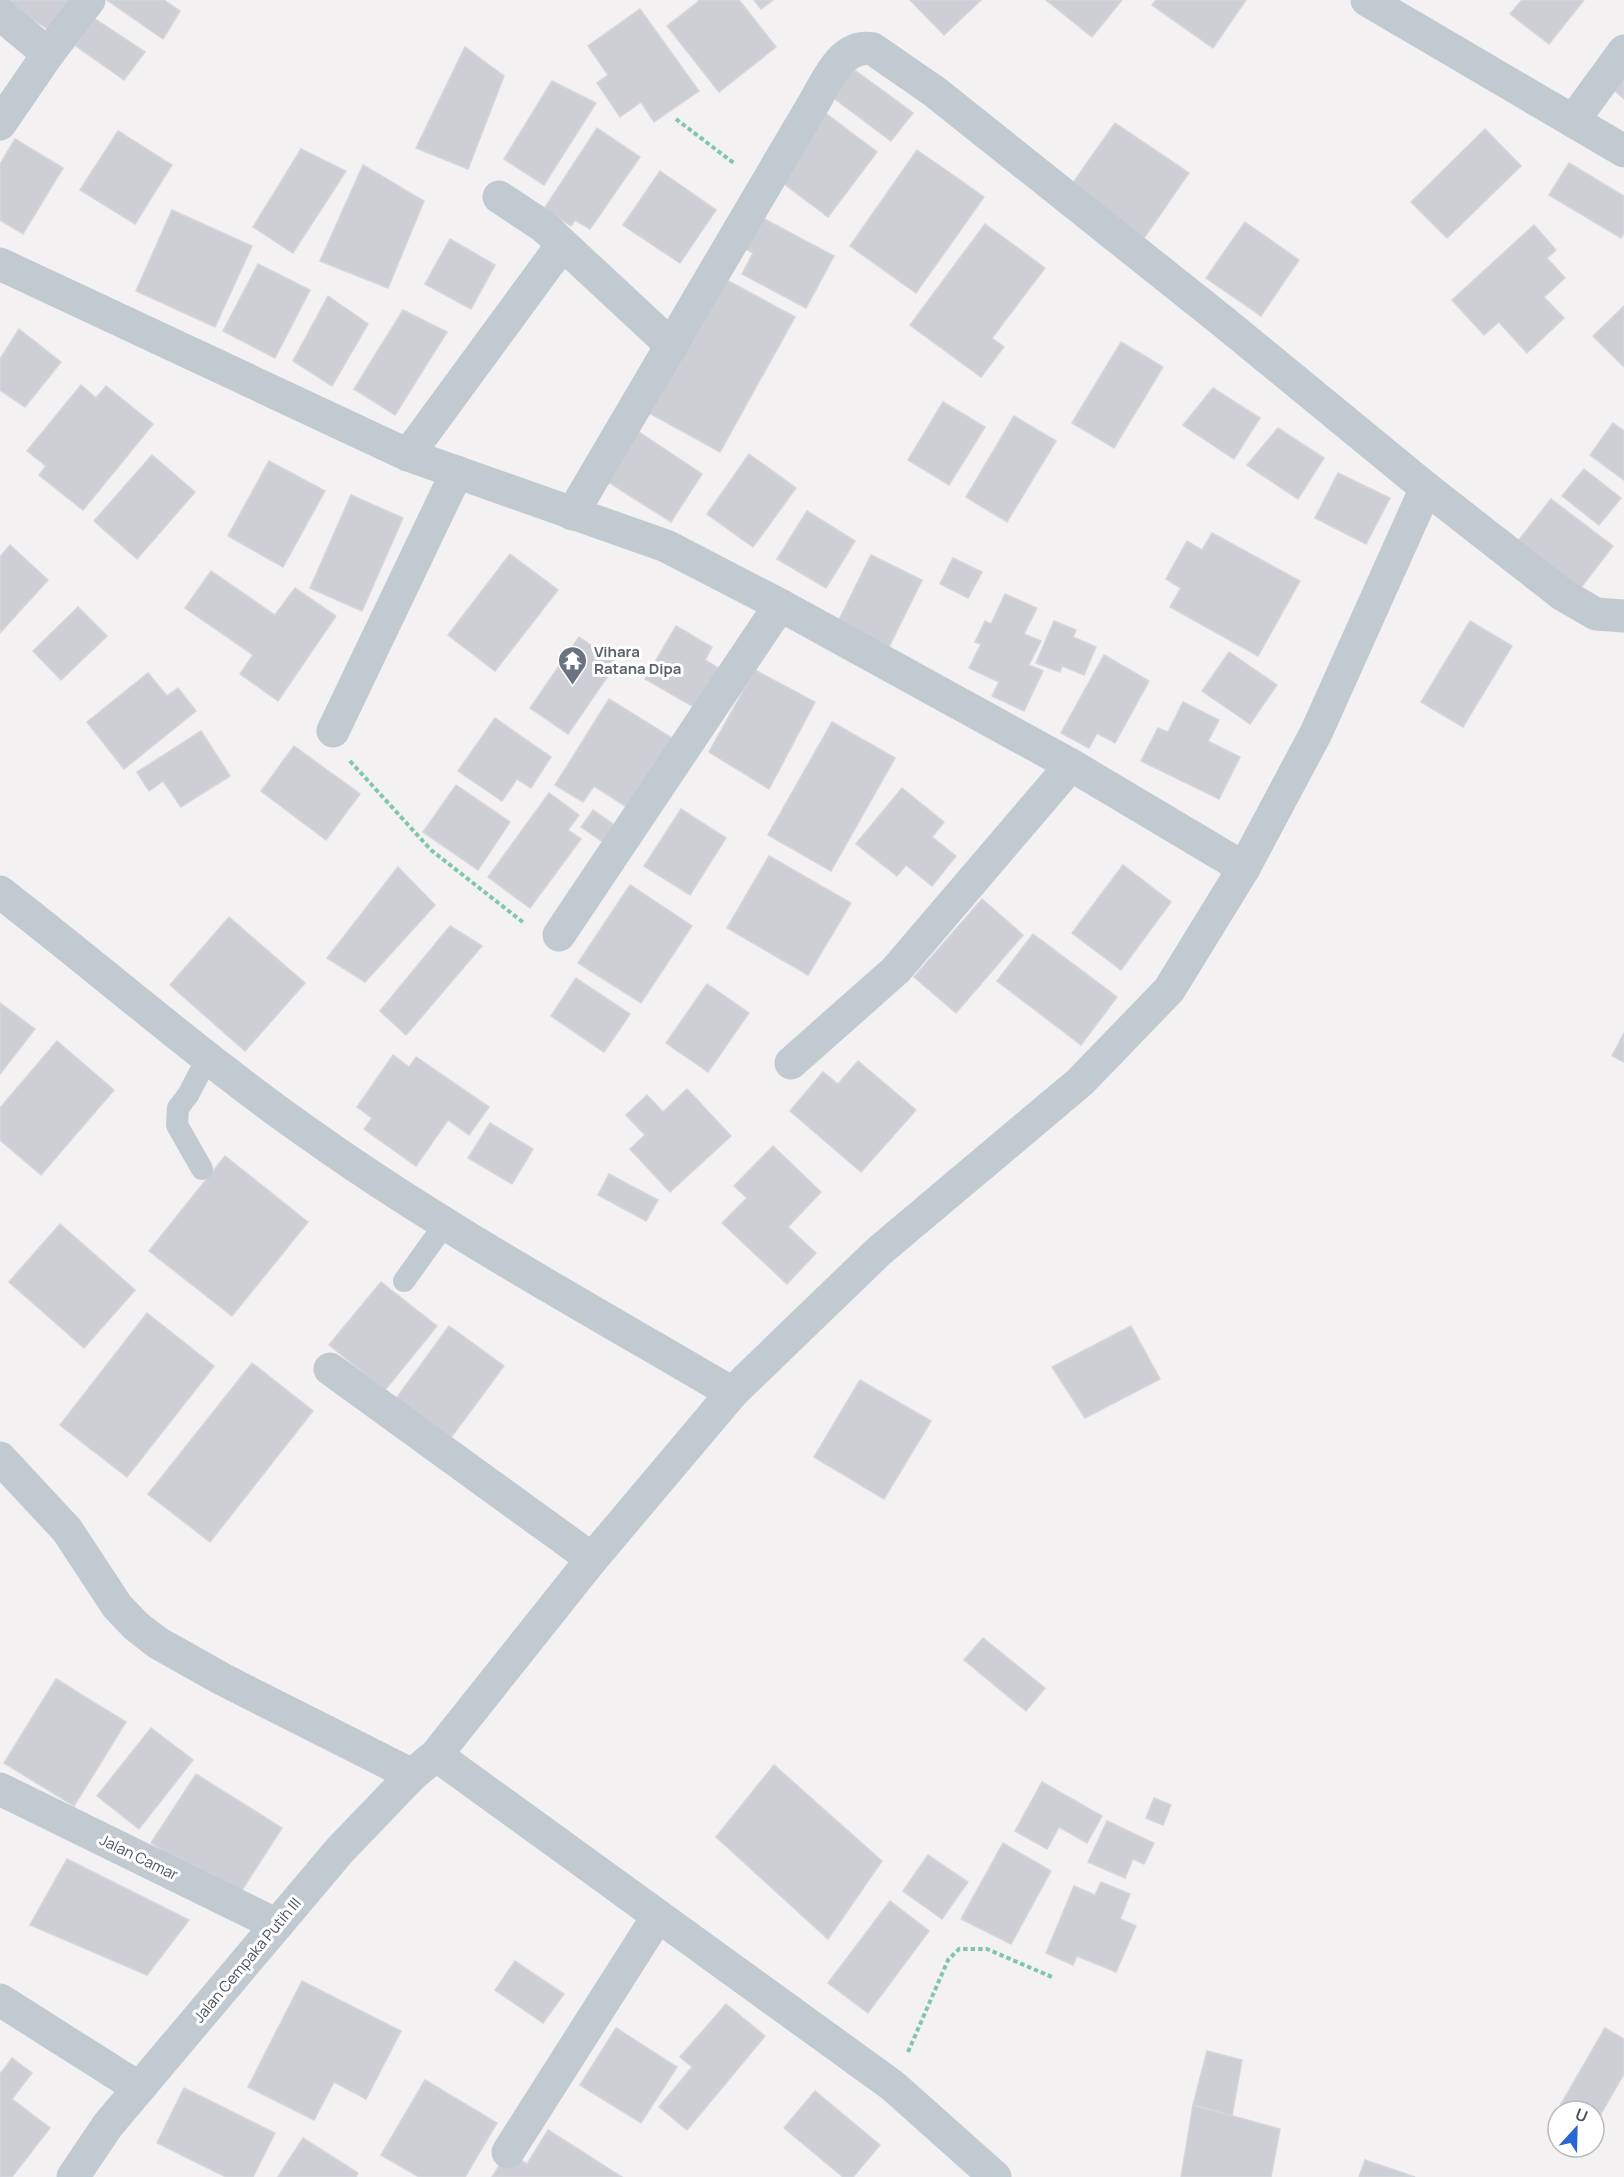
<svg xmlns="http://www.w3.org/2000/svg" width="1624" height="2177" viewBox="0 0 1624 2177" font-family="Manrope,sans-serif">
	<style>
		.building { fill: #cecfd4; stroke: #d5d6db; stroke-width: 1.5 }
		.lines { fill: none; stroke-linecap: round; stroke-linejoin: round }
		.path { stroke: #7ec7a9; stroke-width: 4; stroke-dasharray: 4.5 3; stroke-linecap: butt }
		.service { stroke: #c2cad1; stroke-width: 22 }
		.minor { stroke: #c2cad1; stroke-width: 33 }
		.labels { text-anchor: middle; dominant-baseline: central; stroke-width: 6; stroke-linejoin: round; paint-order: stroke }
		.worship-label { font-size: 15px; font-weight: bold; fill: #5b616d; stroke: #fff; text-anchor: start }
		.street-label { font-size: 15px; fill: #4a525c; stroke: #fff }
	</style>
	<rect width="100%" height="100%" fill="#f3f1f1"/>
	<g class="building">
		<path d="M 1,0 L 82,0 L 59,36 Z"/>
		<path d="M 107,0 L 164,0 L 180,11 L 163,39 Z"/>
		<path d="M 698,0 L 739,0 L 776,47 L 719,92 L 667,26 L 699,1 Z"/>
		<path d="M 754,0 L 773,0 L 761,9 Z"/>
		<path d="M 910,0 L 981,0 L 944,35 Z"/>
		<path d="M 1046,0 L 1122,0 L 1092,37 Z"/>
		<path d="M 1156,0 L 1246,0 L 1213,48 L 1152,5 Z"/>
		<path d="M 1522,0 L 1584,0 L 1549,44 L 1510,14 Z"/>
		<path d="M 640,9 L 699,91 L 654,122 L 641,102 L 620,117 L 597,83 L 608,75 L 588,46 Z"/>
		<path d="M 92,17 L 145,52 L 124,80 L 76,46 Z"/>
		<path d="M 465,47 L 504,76 L 468,169 L 416,148 Z"/>
		<path d="M 852,68 L 913,113 L 891,141 L 831,96 Z"/>
		<path d="M 1624,77 L 1624,99 L 1613,89 Z"/>
		<path d="M 552,81 L 596,103 L 544,185 L 504,159 Z"/>
		<path d="M 824,112 L 877,152 L 828,217 L 775,177 Z"/>
		<path d="M 1115,123 L 1189,173 L 1144,238 L 1070,187 Z"/>
		<path d="M 597,128 L 640,157 L 590,229 L 575,220 L 571,226 L 544,209 Z"/>
		<path d="M 1485,129 L 1521,166 L 1447,238 L 1411,202 Z"/>
		<path d="M 118,131 L 172,165 L 135,224 L 80,190 Z"/>
		<path d="M 15,139 L 63,168 L 23,234 L 0,220 L 0,164 Z"/>
		<path d="M 301,149 L 346,171 L 293,253 L 253,227 Z"/>
		<path d="M 917,150 L 984,197 L 916,293 L 850,246 Z"/>
		<path d="M 1569,163 L 1624,196 L 1624,233 L 1621,238 L 1549,195 Z"/>
		<path d="M 363,165 L 424,201 L 388,288 L 320,261 Z"/>
		<path d="M 660,171 L 716,210 L 680,263 L 623,225 Z"/>
		<path d="M 172,210 L 252,246 L 215,327 L 136,291 Z"/>
		<path d="M 757,215 L 834,256 L 806,308 L 742,274 L 753,253 L 740,246 Z"/>
		<path d="M 1245,222 L 1299,260 L 1261,316 L 1206,278 Z"/>
		<path d="M 985,224 L 1045,268 L 992,338 L 1004,347 L 981,377 L 910,325 Z"/>
		<path d="M 1534,225 L 1556,250 L 1547,258 L 1565,278 L 1544,297 L 1564,318 L 1527,353 L 1499,322 L 1484,335 L 1452,300 Z"/>
		<path d="M 450,239 L 495,265 L 471,309 L 425,284 Z"/>
		<path d="M 258,264 L 310,290 L 275,358 L 223,331 Z"/>
		<path d="M 723,278 L 795,317 L 720,452 L 649,413 Z"/>
		<path d="M 328,296 L 368,324 L 332,386 L 293,361 Z"/>
		<path d="M 1624,306 L 1624,367 L 1593,336 Z"/>
		<path d="M 403,310 L 447,332 L 395,415 L 354,389 Z"/>
		<path d="M 19,329 L 61,362 L 25,407 L 0,390 L 0,359 Z"/>
		<path d="M 1121,342 L 1163,367 L 1114,448 L 1072,423 Z"/>
		<path d="M 81,385 L 96,398 L 106,386 L 153,424 L 83,510 L 39,475 L 46,466 L 27,451 Z"/>
		<path d="M 1213,388 L 1260,418 L 1234,459 L 1183,425 Z"/>
		<path d="M 943,402 L 985,427 L 949,485 L 908,460 Z"/>
		<path d="M 1014,416 L 1056,441 L 1007,522 L 966,497 Z"/>
		<path d="M 1613,423 L 1624,431 L 1624,480 L 1590,455 Z"/>
		<path d="M 1278,428 L 1324,458 L 1298,499 L 1247,465 Z"/>
		<path d="M 634,429 L 702,474 L 671,522 L 602,478 Z"/>
		<path d="M 749,454 L 796,488 L 753,547 L 707,514 Z"/>
		<path d="M 152,455 L 195,492 L 137,559 L 94,521 Z"/>
		<path d="M 269,461 L 325,491 L 283,567 L 228,536 Z"/>
		<path d="M 1584,469 L 1621,498 L 1599,525 L 1562,496 Z"/>
		<path d="M 1338,473 L 1390,498 L 1366,544 L 1315,518 Z"/>
		<path d="M 351,495 L 403,518 L 362,611 L 310,588 Z"/>
		<path d="M 1551,499 L 1613,546 L 1580,589 L 1518,541 Z"/>
		<path d="M 807,511 L 855,541 L 826,588 L 777,559 Z"/>
		<path d="M 1212,533 L 1300,581 L 1258,656 L 1170,607 L 1181,588 L 1166,579 L 1187,541 L 1202,550 Z"/>
		<path d="M 10,545 L 48,580 L 0,633 L 0,557 Z"/>
		<path d="M 510,554 L 558,590 L 495,671 L 448,635 Z"/>
		<path d="M 871,555 L 922,580 L 885,655 L 834,630 Z"/>
		<path d="M 953,558 L 982,572 L 968,598 L 940,584 Z"/>
		<path d="M 211,571 L 275,615 L 295,588 L 336,616 L 278,701 L 240,674 L 253,655 L 185,608 Z"/>
		<path d="M 1005,594 L 1037,608 L 1024,634 L 1041,641 L 1029,665 L 1043,671 L 1024,711 L 992,696 L 999,682 L 969,668 L 981,644 L 975,642 L 985,621 L 991,624 Z"/>
		<path d="M 78,607 L 107,636 L 61,680 L 33,651 Z"/>
		<path d="M 1054,621 L 1076,630 L 1073,637 L 1096,647 L 1084,675 L 1062,666 L 1060,672 L 1036,663 Z"/>
		<path d="M 1470,621 L 1512,646 L 1463,727 L 1421,702 Z"/>
		<path d="M 676,626 L 712,647 L 705,660 L 722,670 L 699,710 L 645,679 Z"/>
		<path d="M 579,637 L 617,663 L 568,734 L 530,708 Z"/>
		<path d="M 1229,652 L 1277,685 L 1250,724 L 1202,691 Z"/>
		<path d="M 1104,655 L 1149,681 L 1115,743 L 1097,733 L 1089,748 L 1061,733 Z"/>
		<path d="M 755,670 L 815,702 L 769,789 L 709,752 Z"/>
		<path d="M 148,673 L 167,696 L 178,688 L 196,711 L 124,769 L 87,722 Z"/>
		<path d="M 609,699 L 672,738 L 628,808 L 594,786 L 583,802 L 555,785 Z"/>
		<path d="M 1183,702 L 1219,720 L 1208,741 L 1240,757 L 1219,799 L 1141,761 L 1158,728 L 1168,732 Z"/>
		<path d="M 495,718 L 551,757 L 531,788 L 517,779 L 502,801 L 458,771 Z"/>
		<path d="M 832,722 L 895,758 L 831,871 L 768,835 Z"/>
		<path d="M 201,731 L 230,776 L 181,807 L 163,781 L 149,791 L 137,772 Z"/>
		<path d="M 294,746 L 360,794 L 326,840 L 261,791 Z"/>
		<path d="M 456,785 L 510,822 L 478,870 L 423,832 Z"/>
		<path d="M 902,788 L 944,822 L 932,837 L 956,856 L 932,886 L 906,865 L 897,876 L 856,844 Z"/>
		<path d="M 549,793 L 579,815 L 568,830 L 581,839 L 530,908 L 488,877 Z"/>
		<path d="M 681,809 L 726,838 L 690,895 L 644,866 Z"/>
		<path d="M 593,810 L 620,829 L 609,846 L 581,827 Z"/>
		<path d="M 769,856 L 851,903 L 808,975 L 727,928 Z"/>
		<path d="M 1123,865 L 1171,902 L 1121,970 L 1072,933 Z"/>
		<path d="M 398,867 L 435,905 L 365,982 L 327,958 Z"/>
		<path d="M 630,885 L 692,926 L 641,1003 L 578,963 Z"/>
		<path d="M 982,899 L 1023,935 L 956,1013 L 914,977 Z"/>
		<path d="M 229,917 L 305,983 L 245,1051 L 170,985 Z"/>
		<path d="M 450,926 L 482,946 L 406,1035 L 380,1011 Z"/>
		<path d="M 1033,934 L 1117,997 L 1081,1045 L 997,981 Z"/>
		<path d="M 576,978 L 630,1014 L 604,1052 L 551,1016 Z"/>
		<path d="M 707,984 L 749,1013 L 708,1072 L 666,1043 Z"/>
		<path d="M 0,1003 L 35,1029 L 0,1074 Z"/>
		<path d="M 1624,1033 L 1624,1062 L 1612,1056 Z"/>
		<path d="M 57,1041 L 114,1090 L 41,1175 L 0,1140 L 0,1108 Z"/>
		<path d="M 393,1055 L 409,1067 L 416,1057 L 489,1107 L 469,1135 L 448,1120 L 416,1166 L 364,1129 L 372,1118 L 357,1107 Z"/>
		<path d="M 858,1061 L 916,1110 L 861,1172 L 790,1111 L 823,1072 L 838,1084 Z"/>
		<path d="M 687,1089 L 731,1136 L 670,1192 L 630,1149 L 645,1135 L 626,1115 L 647,1095 L 663,1112 Z"/>
		<path d="M 490,1123 L 533,1149 L 512,1184 L 468,1158 Z"/>
		<path d="M 773,1146 L 821,1192 L 788,1227 L 816,1253 L 787,1284 L 722,1223 L 747,1198 L 734,1186 Z"/>
		<path d="M 225,1156 L 308,1222 L 232,1316 L 149,1251 Z"/>
		<path d="M 609,1174 L 658,1200 L 646,1221 L 598,1195 Z"/>
		<path d="M 60,1224 L 135,1290 L 84,1348 L 9,1282 Z"/>
		<path d="M 381,1282 L 437,1326 L 385,1390 L 329,1345 Z"/>
		<path d="M 147,1313 L 214,1366 L 127,1477 L 60,1425 Z"/>
		<path d="M 449,1326 L 504,1366 L 450,1439 L 395,1400 Z"/>
		<path d="M 1131,1326 L 1160,1379 L 1085,1418 L 1052,1367 Z"/>
		<path d="M 252,1363 L 313,1411 L 210,1542 L 148,1494 Z"/>
		<path d="M 860,1380 L 931,1421 L 884,1499 L 814,1457 Z"/>
		<path d="M 983,1638 L 1045,1688 L 1026,1711 L 964,1660 Z"/>
		<path d="M 56,1679 L 126,1722 L 74,1806 L 4,1763 Z"/>
		<path d="M 151,1728 L 193,1760 L 139,1829 L 97,1796 Z"/>
		<path d="M 774,1765 L 882,1861 L 828,1939 L 716,1837 Z"/>
		<path d="M 196,1774 L 282,1828 L 237,1898 L 151,1843 Z"/>
		<path d="M 1042,1782 L 1102,1816 L 1087,1843 L 1059,1827 L 1047,1849 L 1015,1831 Z"/>
		<path d="M 1154,1798 L 1171,1805 L 1163,1825 L 1146,1818 Z"/>
		<path d="M 1107,1821 L 1154,1843 L 1144,1864 L 1133,1859 L 1125,1878 L 1088,1862 Z"/>
		<path d="M 1003,1843 L 1051,1871 L 1011,1944 L 961,1919 Z"/>
		<path d="M 928,1855 L 968,1882 L 942,1919 L 903,1891 Z"/>
		<path d="M 67,1859 L 189,1920 L 147,1975 L 30,1925 Z"/>
		<path d="M 1101,1882 L 1130,1894 L 1120,1919 L 1136,1926 L 1116,1972 L 1077,1956 L 1073,1965 L 1046,1953 L 1074,1886 L 1095,1895 Z"/>
		<path d="M 890,1901 L 929,1931 L 868,2013 L 828,1983 Z"/>
		<path d="M 515,1961 L 564,1994 L 543,2023 L 495,1990 Z"/>
		<path d="M 302,1981 L 401,2031 L 366,2099 L 334,2082 L 314,2120 L 248,2087 Z"/>
		<path d="M 726,2004 L 765,2036 L 687,2130 L 659,2107 L 692,2067 L 680,2057 Z"/>
		<path d="M 616,2028 L 677,2067 L 641,2123 L 580,2085 Z"/>
		<path d="M 1605,2028 L 1624,2039 L 1624,2074 L 1595,2124 L 1594,2111 L 1572,2111 L 1561,2104 Z"/>
		<path d="M 1207,2051 L 1242,2060 L 1232,2116 L 1193,2105 Z"/>
		<path d="M 12,2058 L 32,2073 L 12,2099 L 50,2128 L 12,2177 L 0,2177 L 0,2074 Z"/>
		<path d="M 425,2080 L 497,2123 L 465,2177 L 419,2177 L 381,2155 Z"/>
		<path d="M 184,2088 L 275,2133 L 253,2177 L 226,2177 L 157,2143 Z"/>
		<path d="M 815,2091 L 880,2145 L 853,2177 L 843,2177 L 784,2128 Z"/>
		<path d="M 1193,2105 L 1280,2129 L 1271,2177 L 1181,2177 Z"/>
		<path d="M 548,2130 L 622,2177 L 492,2177 L 508,2152 L 527,2164 Z"/>
		<path d="M 303,2138 L 358,2173 L 356,2177 L 278,2177 Z"/>
		<path d="M 1365,2160 L 1415,2177 L 1359,2177 Z"/>
	</g>
	<g class="lines">
		<g class="path">
			<path d="M 676,119 L 735,164"/>
			<path d="M 350,761 L 431,850 L 524,923"/>
			<path d="M 908,2052 L 948,1960 L 959,1949 L 987,1949 L 1052,1977"/>
		</g>
		<g class="service">
			<path d="M 202,1169 L 177,1125 L 178,1108 L 188,1095 L 207,1059"/>
			<path d="M 404,1281 L 445,1224"/>
		</g>
		<g class="minor">
			<path d="M 1367,0 L 1624,151"/>
			<path d="M 0,14 L 48,54"/>
			<path d="M 1573,121 L 1624,51"/>
			<path d="M 0,124 L 48,54 L 89,0"/>
			<path d="M 499,197 L 543,226 L 672,346"/>
			<path d="M 0,264 L 408,455 L 666,546 L 780,605 L 1071,765 L 1244,868"/>
			<path d="M 408,455 L 562,245"/>
			<path d="M 572,514 L 815,101 C 828,79 842,43 873,49 L 935,92 L 1225,323 L 1426,488 L 1563,595 L 1596,614 L 1624,616"/>
			<path d="M 333,731 L 457,472"/>
			<path d="M 0,892 C 106,974 207,1063 318,1140 C 450,1233 593,1311 732,1393 L 878,1252 L 1080,1082 L 1169,990 L 1244,868 L 1316,733 L 1426,488"/>
			<path d="M 559,935 L 780,605"/>
			<path d="M 791,1063 L 896,970 L 1071,765"/>
			<path d="M 330,1369 L 592,1559"/>
			<path d="M 732,1393 L 592,1559 L 436,1755 L 893,2086 L 995,2177"/>
			<path d="M 0,1458 L 67,1530 L 117,1606 L 136,1626 L 158,1643 L 224,1680 L 412,1775"/>
			<path d="M 0,1789 L 277,1925"/>
			<path d="M 0,2000 L 139,2088"/>
			<path d="M 508,2152 L 658,1916"/>
			<path d="M 73,2177 L 108,2125 L 340,1850 L 412,1775 L 436,1755"/>
		</g>
	</g>
	<defs>
		<symbol id="temple-pin" viewBox="-11 -11 22 30"><path d="M0 17L-7.5 6A9.5 9.5 0 1 1 7.5 6Z" fill="#6b7280" stroke="#fff"/><path d="M0-6L5-2H3V0L6.5 2.5H4V6H1.5V3h-3V6H-4V2.5H-6.5L-3 0V-2H-5Z" fill="#fff"/></symbol>
	</defs>
	<g fill-rule="evenodd">
		<use href="#temple-pin" x="556" y="644" width="33" height="45"/>
	</g>
	<g class="labels">
		<g class="worship-label">
			<text x="594" y="651">Vihara<tspan x="594" dy="17">Ratana Dipa</tspan></text>
		</g>
		<g class="street-label">
			<text transform="translate(139 1857) rotate(26)">Jalan Camar</text>
			<text transform="translate(247 1960) rotate(-50)">Jalan Cempaka Putih III</text>
		</g>
	</g>
	<g transform="translate(1576 2129) rotate(22)"><circle r="28" fill="#ffffff" stroke="#b7babe" stroke-width="1.5"/>
	<path d="M0-4.5L10 22L0 15L-10 22Z" fill="#2866d5"/>
	<text y="-9" font-size="16" font-weight="bold" text-anchor="middle" fill="#4a525c">U</text>
	</g>
</svg>
